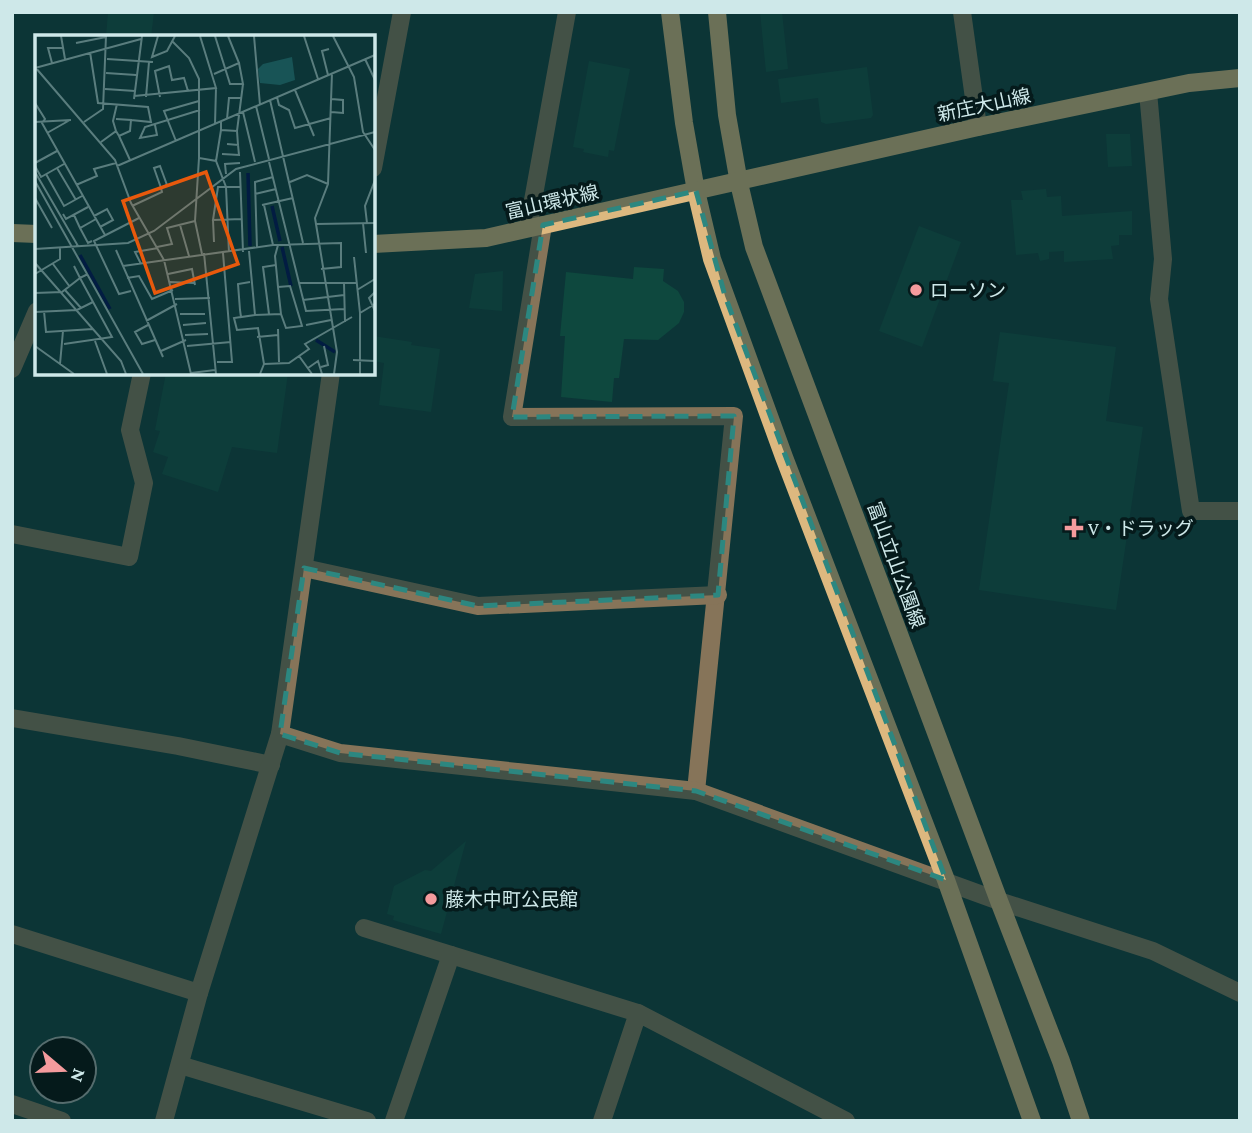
<svg xmlns="http://www.w3.org/2000/svg" width="1252" height="1133" viewBox="0 0 1252 1133" font-family="'Crimson Pro','Noto Sans JP',serif">
	<style>
		.building { fill: #0e483e }
		.lines { fill: none; stroke-linecap: round; stroke-linejoin: round }
		.minor { stroke: #867459; stroke-width: 18 }
		.major { stroke: #ddb87f; stroke-width: 18 }
		.marked { fill: none; stroke: #2c8780; stroke-width: 5; stroke-dasharray: 14 9; stroke-linejoin: round }
		.poi-dot { fill: #f59b9d; stroke: #051a1b; stroke-width: 2.5 }
		.labels { text-anchor: middle; dominant-baseline: central; stroke-width: 7; stroke-linejoin: round; paint-order: stroke }
		.street-label { font-size: 19px; fill: #cee8e9; stroke: #051a1b }
		.poi-label { font-size: 19px; fill: #cee8e9; stroke: #051a1b; text-anchor: start }
		.inset-river { fill: none; stroke: #021c42; stroke-width: 3.5 }
		.inset-road { fill: none; stroke: #5a7d7e; stroke-width: 2 }
		.view { fill: #e8590c; fill-opacity: 0.15; stroke: #e8590c; stroke-width: 3.5 }
		.inset-edge { fill: none; stroke: #cee8e9; stroke-width: 3.5 }
	</style>
	<rect width="100%" height="100%" fill="#0c3537"/>
	<g class="building">
		<path d="M 108,12 L 154,12 L 151,37 L 106,37 Z"/>
		<path d="M 760,12 L 782,12 L 788,69 L 766,72 Z"/>
		<path d="M 589,61 L 630,69 L 614,151 L 609,150 L 608,157 L 583,152 L 584,149 L 573,147 Z"/>
		<path d="M 867,67 L 873,115 L 871,118 L 826,124 L 821,122 L 818,98 L 781,103 L 778,79 Z"/>
		<path d="M 1106,134 L 1130,134 L 1132,166 L 1108,167 Z"/>
		<path d="M 1046,189 L 1047,197 L 1061,196 L 1062,216 L 1132,211 L 1132,235 L 1119,235 L 1119,245 L 1111,246 L 1113,259 L 1064,262 L 1064,251 L 1049,252 L 1049,259 L 1040,261 L 1038,253 L 1016,255 L 1011,200 L 1023,200 L 1021,191 Z"/>
		<path d="M 919,226 L 961,242 L 922,347 L 879,331 Z"/>
		<path d="M 634,267 L 664,269 L 663,281 L 678,291 L 684,302 L 684,312 L 679,323 L 658,340 L 624,339 L 619,378 L 614,378 L 612,402 L 561,397 L 565,336 L 560,336 L 566,272 L 633,279 Z"/>
		<path d="M 503,271 L 502,311 L 469,308 L 475,274 Z"/>
		<path d="M 1000,332 L 1116,347 L 1106,421 L 1143,427 L 1116,610 L 979,590 L 1009,383 L 993,381 Z"/>
		<path d="M 373,336 L 412,342 L 411,345 L 440,349 L 431,412 L 379,405 L 384,363 L 373,361 Z"/>
		<path d="M 166,373 L 288,373 L 277,453 L 232,447 L 218,492 L 162,474 L 168,457 L 153,452 L 160,431 L 155,430 Z"/>
		<path d="M 466,841 L 441,934 L 393,920 L 394,916 L 387,914 L 394,886 L 425,870 L 431,871 Z"/>
	</g>
	<g class="lines">
		<g class="minor">
			<path d="M 962,12 L 978,127"/>
			<path d="M 1148,92 L 1163,259 L 1159,299 L 1191,511 L 1240,511"/>
			<path d="M 373,168 L 402,12"/>
			<path d="M 543,225 L 512,417 L 734,416 L 696,791"/>
			<path d="M 528,228 L 567,12"/>
			<path d="M 12,369 L 37,311"/>
			<path d="M 12,534 L 129,557 L 144,483 L 130,430 L 142,373"/>
			<path d="M 304,568 L 478,606 L 718,595"/>
			<path d="M 12,718 L 178,746 L 271,765"/>
			<path d="M 280,734 L 340,753 L 696,791 L 999,901 L 1153,951 L 1240,993"/>
			<path d="M 364,928 L 638,1013"/>
			<path d="M 12,934 L 199,993"/>
			<path d="M 180,1065 L 367,1121"/>
			<path d="M 12,1104 L 62,1121"/>
			<path d="M 164,1121 L 199,993 L 280,734 L 331,373"/>
			<path d="M 394,1121 L 451,955"/>
			<path d="M 602,1121 L 638,1013 L 846,1121"/>
		</g>
		<g class="major">
			<path d="M 670,12 L 684,123 L 696,191 L 712,259 L 784,457 L 946,880 L 1032,1121"/>
			<path d="M 717,12 L 727,115 L 739,183 L 754,247 L 999,901 L 1061,1061 L 1081,1121"/>
			<path d="M 12,233 L 37,234"/>
			<path d="M 373,244 L 486,238 L 978,127 L 1189,83 L 1240,78"/>
		</g>
	</g>
	<path d="M0 0H1252V1133H0ZM 696,191 L 725,296 L 946,880 L 696,791 L 340,753 L 280,734 L 304,568 L 478,606 L 718,595 L 734,416 L 512,417 L 543,225 Z" fill="#0c3537" fill-opacity=".55" fill-rule="evenodd"/>
	<path class="marked" d="M 696,191 L 725,296 L 946,880 L 696,791 L 340,753 L 280,734 L 304,568 L 478,606 L 718,595 L 734,416 L 512,417 L 543,225 Z"/>
	<g class="poi-dot">
		<circle cx="916" cy="290" r="7"/>
		<path d="M1070.5 517.5h7v7h7v7h-7v7h-7v-7h-7v-7h7z"/>
		<circle cx="431" cy="899" r="7"/>
	</g>
	<g class="labels">
		<g class="street-label">
			<text transform="translate(984 105) rotate(-12)">新庄大山線</text>
			<text transform="translate(552 202) rotate(-13)">富山環状線</text>
			<text transform="translate(896 565) rotate(70)">富山立山公園線</text>
		</g>
		<g class="poi-label">
			<text x="930" y="290">ローソン</text>
			<text x="1088" y="528">V・ドラッグ</text>
			<text x="445" y="899">藤木中町公民館</text>
		</g>
	</g>
	<g transform="translate(35 35)">
		<rect width="340" height="340" fill="#0c3537"/>
		<path d="M 257,22 L 260,45 L 245,50 L 225,48 L 223,34 L 228,29 Z" fill="#185456"/>
		<path class="inset-river" d="M 213,138 L 215,211M 237,171 L 245,206M 247,212 L 256,251M 45,220 L 75,274M 281,305 L 300,317"/>
		<path class="inset-road" d="M 26,1 L 30,24M 123,1 L 117,22 L 132,16 L 140,1M 180,1 L 195,49 L 208,49 L 204,28M 219,1 L 225,70M 269,1 L 283,44M 298,1 L 319,42 L 328,97 L 340,115M 137,6 L 154,23 L 164,44 L 164,123 L 181,126 L 191,152 L 194,218M 41,8 L 71,2M 55,17 L 63,68 L 113,72 L 116,87 L 96,85M 72,24 L 118,27M 330,24 L 340,45M 17,28 L 13,13 L 28,13M 0,32 L 80,125 L 96,168 L 129,225 L 156,339M 0,33 L 106,4M 71,38 L 101,40M 297,38 L 293,149 L 280,183 L 302,317 L 299,339M 179,39 L 204,28 L 193,1M 293,40 L 287,16 L 294,14M 70,54 L 100,56M 260,55 L 279,101M 99,61 L 181,53 L 165,1M 111,62 L 114,27M 125,62 L 120,36 L 134,31 L 137,45 L 149,43 L 153,56M 242,62 L 244,70 L 254,75 L 260,93 L 296,83M 99,64 L 107,1M 235,65 L 268,208M 0,68 L 10,84 L 7,88 L 70,200M 221,71 L 234,124M 208,77 L 220,127M 296,77 L 308,78 L 308,65 L 296,64M 81,84 L 96,85 L 95,96 L 84,101 L 81,96M 192,84 L 194,63 L 206,63M 186,86 L 186,95 L 202,96 L 208,49M 0,87 L 36,85M 49,87 L 68,74 L 71,1M 180,89 L 181,53M 120,90 L 122,100 L 105,103 L 110,92 L 165,75M 12,98 L 35,85M 84,101 L 95,125M 141,106 L 129,76 L 164,66M 66,107 L 81,96 L 78,86 L 82,69M 192,109 L 203,110 L 202,96M 187,119 L 204,120 L 203,110M 164,123 L 160,186 L 167,219M 181,126 L 186,95M 234,127 L 271,276 L 309,274M 0,128 L 22,116M 0,131 L 6,142 L 29,129M 82,131 L 340,20M 22,133 L 41,165M 0,137 L 43,211M 205,137 L 208,217M 11,139 L 29,171 L 47,161M 191,139 L 190,129 L 205,128M 0,146 L 108,339M 255,147 L 272,140 L 293,149M 41,150 L 62,141 L 59,134 L 81,128M 205,152 L 183,152 L 178,185 L 207,184M 220,159 L 241,154M 0,163 L 17,193M 227,170 L 258,163M 229,170 L 238,210M 97,171 L 127,157 L 126,153 L 119,133 L 125,131 L 132,150 L 126,153M 28,179 L 31,184 L 53,172M 39,180 L 45,193 L 61,184M 59,181 L 72,174 L 78,185 L 65,192M 178,185 L 179,207M 328,188 L 331,218M 332,188 L 330,171 L 340,145M 281,189 L 340,188M 145,190 L 154,221M 45,193 L 53,208 L 57,206M 243,210 L 240,221 L 243,252 L 246,279 L 251,293 L 267,291 L 255,251 L 243,252M 122,212 L 137,209 L 132,193 L 160,186M 222,213 L 220,147 L 238,142M 0,214 L 93,208 L 119,196 L 201,134 L 340,97M 81,215 L 128,322M 214,216 L 220,280 L 246,279M 169,218 L 181,339M 319,222 L 325,278M 0,228 L 86,326 L 91,339M 18,229 L 35,252M 106,229 L 100,217 L 123,213M 39,231 L 45,243 L 53,239M 88,231 L 238,210 L 306,208 L 306,232 L 286,234M 0,239 L 25,224 L 25,213M 133,239 L 157,234 L 160,250M 92,243 L 104,241 L 117,264 L 138,255M 135,247 L 159,248M 215,247 L 203,249 L 205,275 L 206,282 L 220,280M 264,248 L 321,248M 309,248 L 310,287M 30,255 L 46,273M 322,255 L 340,244M 96,256 L 84,259 L 59,206 L 104,183M 340,257 L 334,263 L 340,276M 0,258 L 27,257 L 45,243 L 77,302 L 29,309M 140,264 L 175,263M 268,265 L 309,260M 9,276 L 11,297 L 58,294M 0,277 L 42,275 L 58,267M 145,279 L 170,279M 234,279 L 228,232 L 241,230M 206,282 L 199,283 L 202,295 L 223,293 L 229,329 L 225,339M 111,286 L 142,269M 113,290 L 100,297 L 107,309 L 120,305M 148,290 L 171,288M 271,290 L 296,285M 243,294 L 244,327M 150,300 L 173,299M 222,302 L 243,300M 60,306 L 72,339M 0,311 L 39,339M 152,311 L 196,307M 126,316 L 151,305M 264,321 L 277,339M 318,325 L 340,326M 182,327 L 197,327 L 188,218M 25,329 L 28,296M 229,329 L 254,328 L 274,314 L 270,309 L 317,282M 286,332 L 293,330 L 289,311M 273,333 L 283,326 L 287,339M 156,338 L 180,335M 325,339 L 325,278 L 340,269"/>
		<path class="view" d="M 171,137 L 203,229 L 120,258 L 88,166 Z"/>
		<rect width="340" height="340" class="inset-edge"/>
	</g>
	<rect width="1252" height="1133" fill="none" stroke="#cee8e9" stroke-width="28"/>
	<g transform="translate(63 1070) rotate(109)"><circle r="33" fill="#051a1b" stroke="#556c6d" stroke-width="2"/>
	<path d="M0-5L12 26L0 18L-12 26Z" fill="#f59b9d"/>
	<text y="-10" font-size="19" font-weight="bold" text-anchor="middle" fill="#cee8e9">N</text>
	</g>
</svg>
